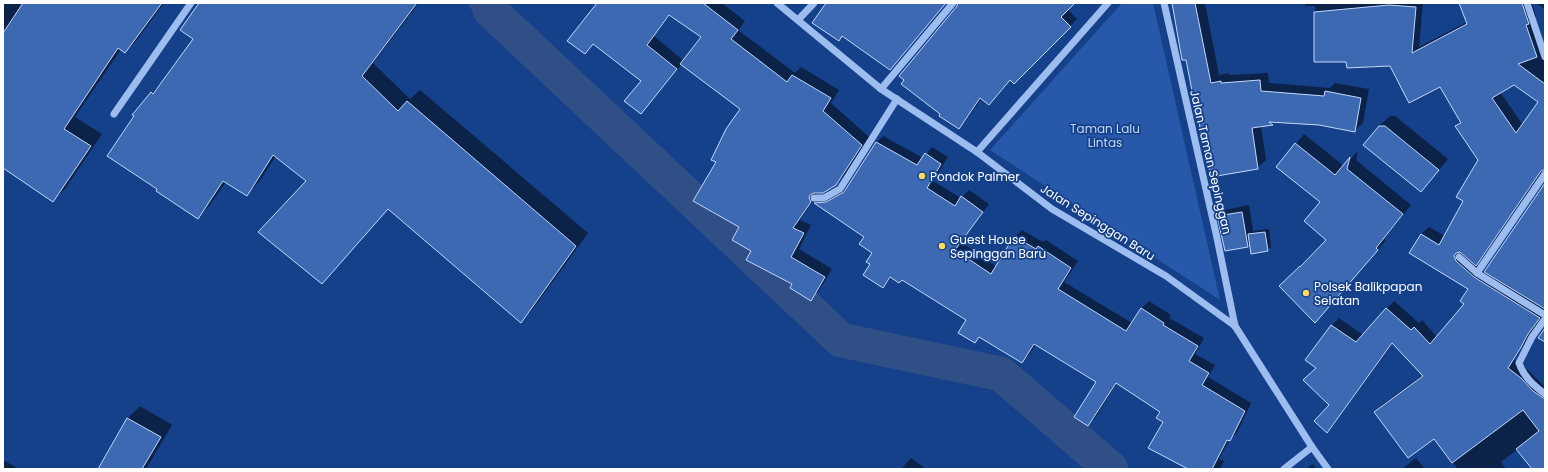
<svg xmlns="http://www.w3.org/2000/svg" width="1548" height="472" viewBox="0 0 1548 472" font-family="Poppins,sans-serif">
	<style>
		.green { fill: #2758a9 }
		.shadow { fill: #0007; fill-rule: evenodd }
		.lines { fill: none; stroke-linecap: round; stroke-linejoin: round }
		.canal { stroke: #2f4f86; stroke-width: 20 }
		.river { stroke: #2f4f86; stroke-width: 35 }
		.building { fill: #3d69b3; stroke: #c3d8fb; fill-rule: evenodd }
		.minor { stroke: #9dbcef; stroke-width: 7 }
		.poi-dot { fill: #ffdb5b; stroke: #15408a; stroke-width: 1.5 }
		.labels { text-anchor: middle; dominant-baseline: central; stroke-width: 3.5; stroke-linejoin: round; paint-order: stroke }
		.park-label { font-size: 12px; fill: #c3d8fb; stroke: #15408a }
		.street-label { font-size: 12px; fill: #fff; stroke: #15408a }
		.poi-label { font-size: 12px; fill: #fff; stroke: #15408a; text-anchor: start }
	</style>
	<rect width="100%" height="100%" fill="#15408a"/>
	<path class="green" d="M 1122,3 L 1153,3 L 1220,300 L 990,150 Z"/>
	<g class="shadow">
		<path d="M 3,3 L 164,3 L 137,40 L 125,52 L 121,49 L 75,117 L 102,134 L 65,189 L 53,200 L 3,167 Z"/>
		<path d="M 201,3 L 419,3 L 373,63 L 410,99 L 420,90 L 588,233 L 532,310 L 521,322 L 389,208 L 308,181 L 276,156 L 258,183 L 246,195 L 226,182 L 209,206 L 197,218 L 152,93 L 163,81 L 195,39 Z"/>
		<path d="M 598,3 L 722,3 L 745,21 L 738,30 L 795,73 L 801,67 L 839,90 L 831,103 L 869,137 L 844,176 L 836,184 L 818,192 L 818,193 L 800,220 L 811,225 L 799,249 L 832,269 L 819,291 L 811,299 L 752,250 L 740,227 L 717,162 L 741,108 L 682,64 L 641,113 L 642,81 L 594,43 L 584,53 ZM 670,15 L 702,37 L 684,61 L 654,36 Z"/>
		<path d="M 821,3 L 946,3 L 890,69 L 843,35 L 839,39 L 825,6 Z"/>
		<path d="M 959,3 L 1074,3 L 1068,10 L 1077,19 L 1014,83 L 1011,79 L 996,97 L 982,98 L 966,120 L 959,128 Z"/>
		<path d="M 1172,3 L 1205,3 L 1219,75 L 1229,73 L 1229,75 L 1268,73 L 1269,83 L 1330,88 L 1335,83 L 1369,89 L 1363,123 L 1354,131 L 1319,124 L 1275,121 L 1272,124 L 1261,126 L 1266,160 L 1257,168 L 1205,134 Z"/>
		<path d="M 1305,3 L 1423,3 L 1419,47 L 1467,22 L 1460,3 L 1532,3 L 1536,16 L 1533,19 L 1545,51 L 1545,167 L 1483,257 L 1476,265 L 1485,272 L 1545,185 L 1545,312 L 1514,360 L 1529,371 L 1545,387 L 1545,469 L 1533,469 L 1518,449 L 1501,462 L 1506,469 L 1458,469 L 1434,437 L 1375,413 L 1382,405 L 1424,374 L 1394,342 L 1334,424 L 1327,431 L 1330,405 L 1317,368 L 1307,360 L 1332,325 L 1339,318 L 1363,335 L 1394,301 L 1419,323 L 1422,320 L 1437,337 L 1465,303 L 1470,289 L 1421,234 L 1429,227 L 1445,236 L 1465,201 L 1479,160 L 1456,127 L 1461,122 L 1441,86 L 1391,65 L 1347,61 L 1315,61 L 1315,6 L 1305,6 ZM 1514,84 L 1539,102 L 1523,125 L 1500,92 Z"/>
		<path d="M 1536,3 L 1545,3 L 1545,9 Z"/>
		<path d="M 1390,116 L 1395,116 L 1448,159 L 1421,191 L 1379,126 Z"/>
		<path d="M 1304,134 L 1344,166 L 1358,151 L 1356,160 L 1411,205 L 1384,239 L 1386,240 L 1323,313 L 1280,286 L 1327,240 L 1321,202 L 1277,167 Z"/>
		<path d="M 883,136 L 923,158 L 932,147 L 948,157 L 933,181 L 961,198 L 969,190 L 989,204 L 961,242 L 997,267 L 1015,237 L 1022,230 L 1043,242 L 1046,240 L 1078,261 L 1064,282 L 1132,323 L 1142,308 L 1149,301 L 1171,315 L 1169,318 L 1204,338 L 1195,354 L 1215,365 L 1208,377 L 1251,403 L 1237,433 L 1230,439 L 1219,459 L 1224,461 L 1220,469 L 1191,469 L 1165,422 L 1161,411 L 1117,383 L 1095,418 L 1088,425 L 1098,382 L 1036,344 L 1029,355 L 1022,362 L 980,336 L 975,341 L 968,319 L 902,279 L 892,277 L 883,287 L 872,264 L 874,253 L 866,237 L 816,203 L 822,196 L 834,196 L 848,188 L 876,143 Z"/>
		<path d="M 1249,205 L 1253,231 L 1269,229 L 1271,247 L 1267,250 L 1250,243 L 1247,246 L 1218,217 L 1225,210 Z"/>
		<path d="M 140,406 L 172,425 L 146,469 L 99,469 L 128,418 Z"/>
		<path d="M 911,458 L 926,469 L 901,469 Z"/>
		<path d="M 1416,458 L 1425,469 L 1402,469 Z"/>
		<path d="M 3,460 L 19,469 L 3,469 Z"/>
		<path d="M 1313,464 L 1316,469 L 1306,469 Z"/>
	</g>
	<g class="lines">
		<path class="canal" d="M 479,3 L 490,10"/>
		<path class="river" d="M 490,10 L 841,340 L 1001,374 L 1111,469"/>
	</g>
	<g class="building">
		<path d="M 23,3 L 162,3 L 125,53 L 118,48 L 64,129 L 91,146 L 53,202 L 3,168 L 3,33 Z"/>
		<path d="M 199,3 L 417,3 L 362,76 L 398,111 L 407,101 L 576,246 L 521,323 L 388,209 L 322,284 L 258,232 L 306,181 L 273,155 L 247,196 L 223,181 L 198,219 L 156,191 L 157,189 L 107,156 L 134,116 L 132,115 L 151,92 L 153,94 L 193,39 L 180,30 Z"/>
		<path d="M 597,3 L 703,3 L 738,30 L 731,39 L 787,82 L 792,75 L 831,98 L 823,111 L 862,145 L 836,185 L 823,193 L 814,193 L 810,195 L 809,198 L 811,202 L 793,228 L 804,233 L 791,257 L 825,277 L 811,301 L 790,288 L 792,284 L 746,260 L 751,251 L 732,240 L 739,227 L 693,201 L 716,162 L 711,160 L 726,129 L 740,109 L 680,64 L 701,37 L 669,15 L 647,45 L 677,69 L 641,114 L 624,101 L 641,81 L 593,44 L 585,54 L 567,41 Z"/>
		<path d="M 826,3 L 946,3 L 890,70 L 842,36 L 839,41 L 812,23 Z"/>
		<path d="M 958,3 L 1075,3 L 1061,17 L 1071,27 L 1014,84 L 1010,80 L 989,105 L 980,98 L 959,129 L 939,116 L 940,114 L 901,84 L 904,80 L 899,76 L 957,6 Z"/>
		<path d="M 1172,3 L 1195,3 L 1211,83 L 1221,81 L 1221,83 L 1260,80 L 1261,91 L 1324,96 L 1325,91 L 1361,98 L 1355,132 L 1319,125 L 1269,122 L 1273,125 L 1252,128 L 1258,169 L 1211,177 L 1204,135 L 1201,135 L 1197,106 L 1195,106 L 1186,60 L 1182,60 Z"/>
		<path d="M 1459,3 L 1522,3 L 1529,24 L 1526,25 L 1537,57 L 1518,64 L 1545,84 L 1545,169 L 1541,171 L 1476,266 L 1460,252 L 1456,253 L 1454,256 L 1456,261 L 1474,277 L 1540,318 L 1528,334 L 1520,349 L 1508,368 L 1521,378 L 1533,391 L 1545,399 L 1545,469 L 1532,469 L 1516,449 L 1539,431 L 1523,410 L 1452,463 L 1434,439 L 1408,458 L 1374,412 L 1423,376 L 1392,343 L 1327,433 L 1314,421 L 1329,405 L 1303,380 L 1316,368 L 1305,360 L 1331,325 L 1356,342 L 1386,308 L 1411,330 L 1414,327 L 1430,344 L 1464,304 L 1460,301 L 1468,289 L 1409,253 L 1421,234 L 1439,245 L 1463,201 L 1456,197 L 1478,160 L 1455,126 L 1461,123 L 1440,87 L 1409,103 L 1390,66 L 1347,68 L 1346,62 L 1314,62 L 1314,12 L 1389,5 L 1416,7 L 1412,53 L 1467,24 ZM 1514,85 L 1538,102 L 1516,133 L 1492,98 Z"/>
		<path d="M 1379,126 L 1385,126 L 1439,170 L 1421,192 L 1363,145 Z"/>
		<path d="M 876,142 L 917,165 L 925,153 L 941,164 L 927,188 L 955,206 L 961,196 L 983,212 L 955,250 L 991,274 L 1014,236 L 1036,249 L 1038,246 L 1071,268 L 1058,289 L 1126,331 L 1141,308 L 1164,323 L 1163,325 L 1198,346 L 1189,361 L 1209,373 L 1202,385 L 1245,411 L 1230,441 L 1227,440 L 1212,469 L 1188,469 L 1148,448 L 1163,422 L 1156,418 L 1160,412 L 1116,383 L 1088,426 L 1074,417 L 1096,382 L 1034,344 L 1022,363 L 979,337 L 975,343 L 958,333 L 966,320 L 902,280 L 899,283 L 890,277 L 883,288 L 863,275 L 870,264 L 866,262 L 872,253 L 859,244 L 864,237 L 814,203 L 826,202 L 844,192 Z"/>
		<path d="M 1295,143 L 1335,175 L 1350,157 L 1347,169 L 1403,214 L 1376,248 L 1378,250 L 1315,323 L 1279,286 L 1300,266 L 1300,267 L 1326,240 L 1304,221 L 1320,202 L 1276,167 Z"/>
		<path d="M 1545,183 L 1545,309 L 1484,272 Z"/>
		<path d="M 1242,212 L 1248,247 L 1225,251 L 1217,216 Z"/>
		<path d="M 1265,232 L 1268,251 L 1251,254 L 1248,234 Z"/>
		<path d="M 1545,328 L 1545,342 L 1538,338 Z"/>
		<path d="M 127,418 L 161,437 L 142,469 L 98,469 Z"/>
	</g>
	<g class="lines">
		<g class="minor">
			<path d="M 777,3 L 881,89 L 977,152 L 1052,209 L 1166,276 L 1235,326 L 1312,447 L 1328,469"/>
			<path d="M 1164,3 L 1217,238 L 1235,326"/>
			<path d="M 1527,3 L 1545,57"/>
			<path d="M 798,20 L 814,3"/>
			<path d="M 881,89 L 953,3"/>
			<path d="M 114,114 L 191,3"/>
			<path d="M 977,152 L 1108,3"/>
			<path d="M 814,198 L 824,198 L 840,189 L 897,99"/>
			<path d="M 1459,257 L 1477,273 L 1545,315"/>
			<path d="M 1477,273 L 1545,174"/>
			<path d="M 1545,319 L 1532,337 L 1519,363 C 1524,377 1533,385 1545,394"/>
			<path d="M 1284,469 L 1312,447"/>
		</g>
	</g>
	<g class="poi-dot">
		<circle cx="922" cy="176" r="4"/>
		<circle cx="942" cy="246" r="4"/>
		<circle cx="1306" cy="293" r="4"/>
	</g>
	<g class="labels">
		<g class="park-label">
			<text x="1105" y="128">Taman Lalu<tspan x="1105" dy="14">Lintas</tspan></text>
		</g>
		<g class="street-label">
			<text transform="translate(1211 162) rotate(77)">Jalan Taman Sepinggan</text>
			<text transform="translate(1098 222) rotate(32)">Jalan Sepinggan Baru</text>
		</g>
		<g class="poi-label">
			<text x="930" y="176">Pondok Palmer</text>
			<text x="950" y="239">Guest House<tspan x="950" dy="14">Sepinggan Baru</tspan></text>
			<text x="1314" y="286">Polsek Balikpapan<tspan x="1314" dy="14">Selatan</tspan></text>
		</g>
	</g>
	<rect width="1548" height="472" fill="none" stroke="#ffffff" stroke-width="8"/>
</svg>
